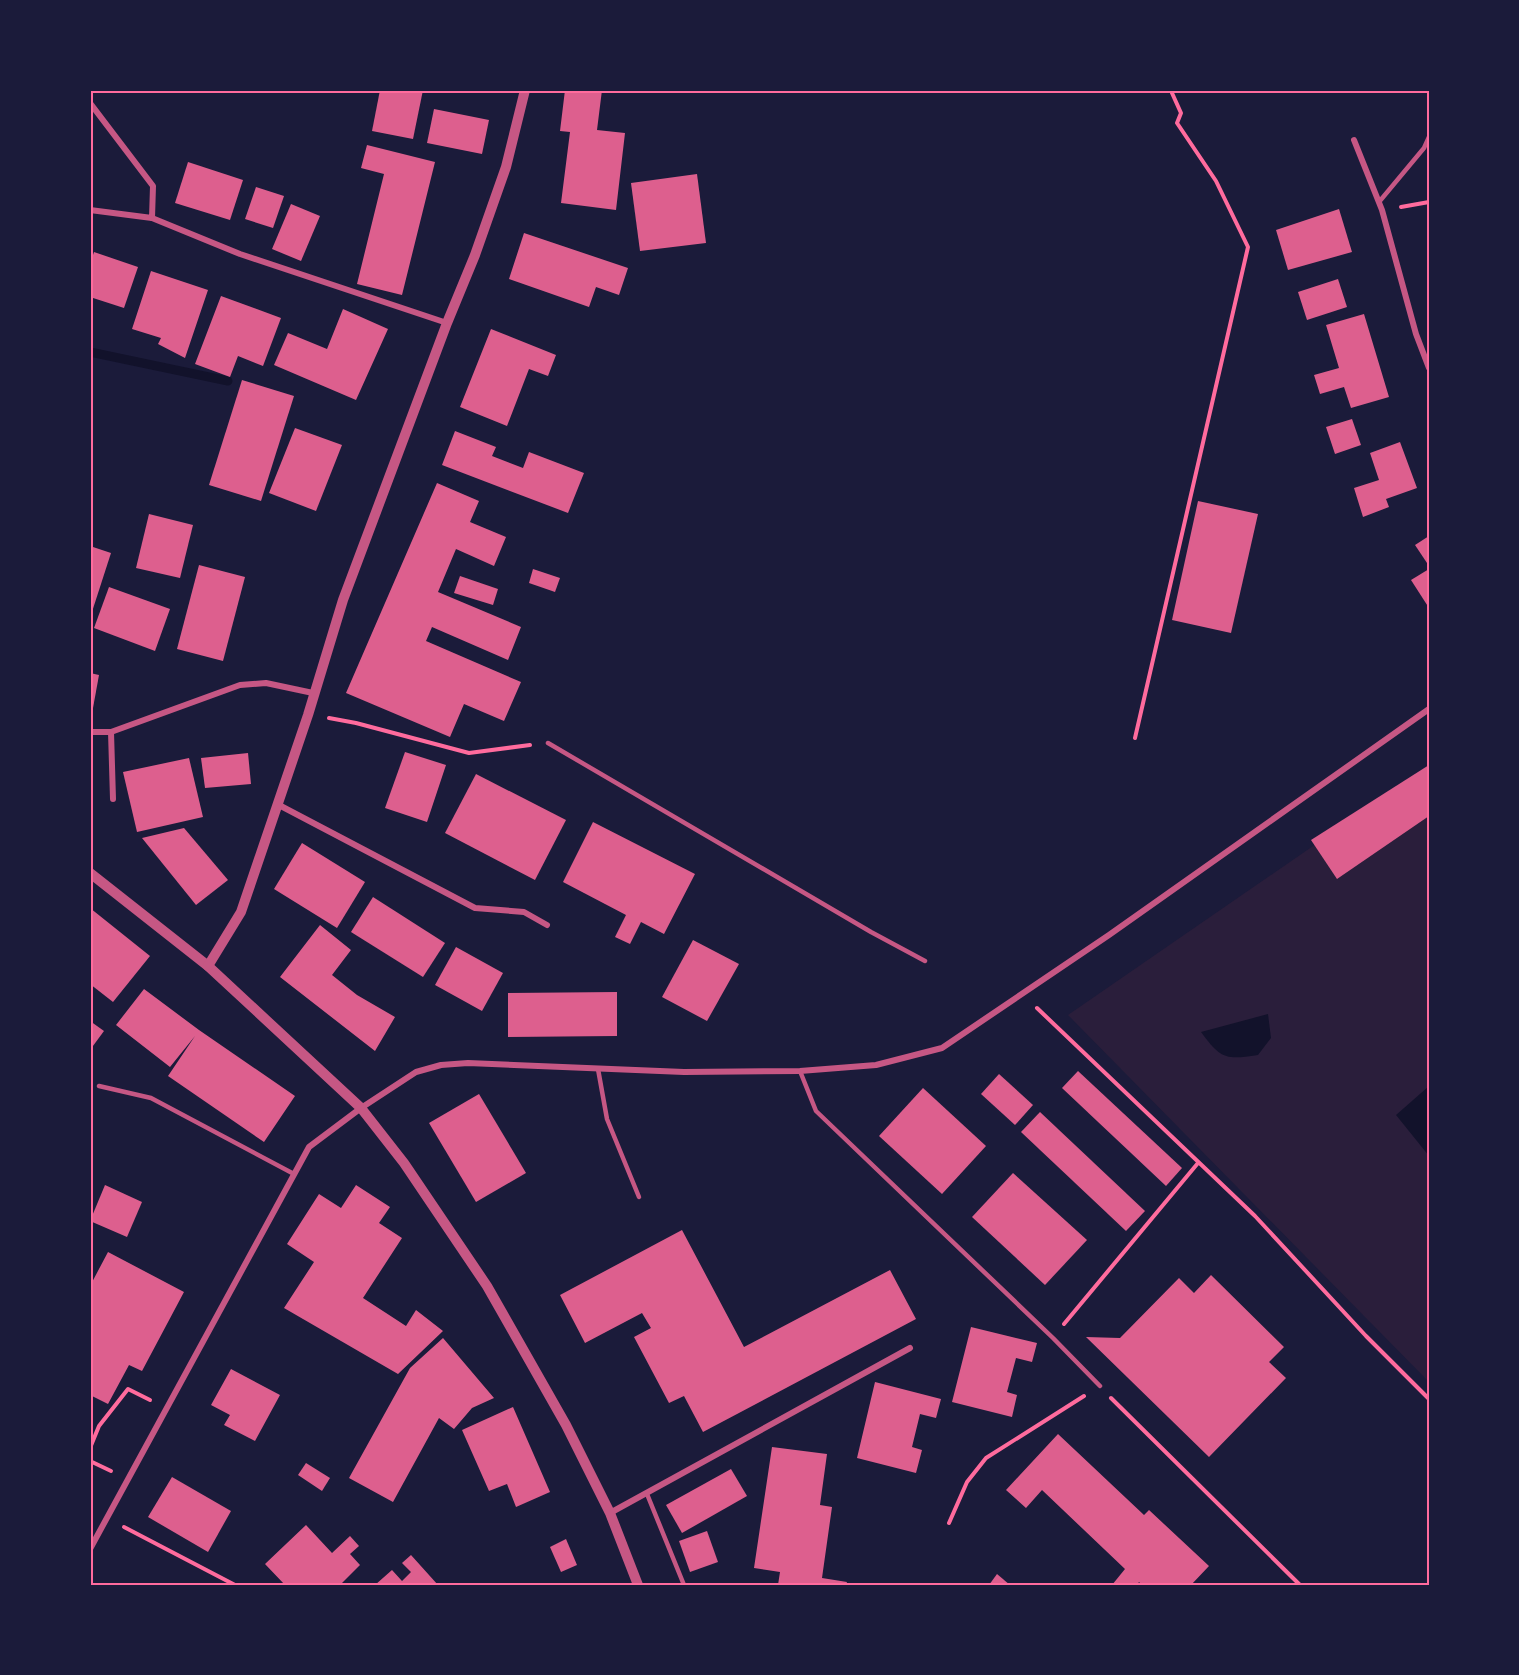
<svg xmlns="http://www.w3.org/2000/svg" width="1519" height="1675" viewBox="0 0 1519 1675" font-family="Roboto,sans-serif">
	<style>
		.green { fill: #2a1e3b }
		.water { fill: #12122b }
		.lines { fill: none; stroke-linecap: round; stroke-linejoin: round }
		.stream { stroke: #12122b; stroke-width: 9 }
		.building { fill: #dd5f8e }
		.path { stroke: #ff6b9d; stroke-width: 4 }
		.service { stroke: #c65784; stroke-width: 4.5 }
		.minor { stroke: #c65784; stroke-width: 6 }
		.tertiary { stroke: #c65784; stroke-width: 10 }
		.neatline { fill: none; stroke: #ff6b9d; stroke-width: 2 }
	</style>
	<rect width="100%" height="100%" fill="#1b1b3a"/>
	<path class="green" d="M 1429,766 L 1429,1382 L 1068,1015 Z"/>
	<g class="water">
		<path d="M 1268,1014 L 1271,1038 L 1258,1055 C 1225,1060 1221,1059 1201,1032 Z"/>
		<path d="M 1429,1086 L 1429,1156 L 1396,1115 Z"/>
	</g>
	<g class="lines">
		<path class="stream" d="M 90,352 L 228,381"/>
	</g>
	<g class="building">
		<path d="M 380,90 L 423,90 L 413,139 L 372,131 Z"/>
		<path d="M 565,90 L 602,90 L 597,130 L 625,133 L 616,210 L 561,203 L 570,132 L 560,131 Z"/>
		<path d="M 434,109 L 489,120 L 482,154 L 427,143 Z"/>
		<path d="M 367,145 L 435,162 L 402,295 L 357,284 L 384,174 L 361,168 Z"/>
		<path d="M 188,162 L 243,180 L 230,220 L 175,203 Z"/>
		<path d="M 697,174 L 706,243 L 640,251 L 631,183 Z"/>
		<path d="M 256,187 L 284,196 L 273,228 L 245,219 Z"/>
		<path d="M 291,204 L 320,216 L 301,261 L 272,249 Z"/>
		<path d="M 1339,209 L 1352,252 L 1288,270 L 1276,230 Z"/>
		<path d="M 524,233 L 628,268 L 619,295 L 596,287 L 589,307 L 509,279 Z"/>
		<path d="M 94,252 L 138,267 L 124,308 L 90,297 L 90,264 Z"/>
		<path d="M 151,271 L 208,290 L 185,358 L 158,344 L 161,338 L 132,329 Z"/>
		<path d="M 1338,279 L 1347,307 L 1307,320 L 1298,292 Z"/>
		<path d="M 221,296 L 281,318 L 263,366 L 238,356 L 230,377 L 195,364 Z"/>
		<path d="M 343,309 L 388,329 L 356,400 L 274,365 L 288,333 L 327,349 Z"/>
		<path d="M 1364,314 L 1389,397 L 1351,408 L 1344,387 L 1320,394 L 1314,375 L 1339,368 L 1326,325 Z"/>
		<path d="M 491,329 L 556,355 L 548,376 L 529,369 L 507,426 L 460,407 Z"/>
		<path d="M 242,380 L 294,396 L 261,501 L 209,485 Z"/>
		<path d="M 1352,419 L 1361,445 L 1335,454 L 1326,427 Z"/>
		<path d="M 295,428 L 342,445 L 316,511 L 269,493 Z"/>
		<path d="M 455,431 L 496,447 L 492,456 L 523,468 L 529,452 L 584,473 L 568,513 L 442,465 Z"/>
		<path d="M 1400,442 L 1417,488 L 1386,499 L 1389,507 L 1363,517 L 1354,488 L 1379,480 L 1370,453 Z"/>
		<path d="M 437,483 L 479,501 L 470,522 L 506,537 L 494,566 L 456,549 L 438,592 L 521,627 L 508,660 L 432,627 L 426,641 L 521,682 L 504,721 L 464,704 L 450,737 L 346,693 Z"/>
		<path d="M 1198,501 L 1258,514 L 1231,633 L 1172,620 Z"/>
		<path d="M 149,514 L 193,525 L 180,578 L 136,568 Z"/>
		<path d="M 1429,536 L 1429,566 L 1415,545 Z"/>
		<path d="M 90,546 L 111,553 L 90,618 Z"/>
		<path d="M 199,565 L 245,577 L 223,661 L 177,649 Z"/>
		<path d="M 533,569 L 560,578 L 555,592 L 529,583 Z"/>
		<path d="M 1429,569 L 1429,608 L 1411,580 Z"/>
		<path d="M 460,576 L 498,589 L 493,605 L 454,593 Z"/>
		<path d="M 109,587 L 170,609 L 155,651 L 94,628 Z"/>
		<path d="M 90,673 L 99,675 L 91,719 L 90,719 Z"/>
		<path d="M 405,752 L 446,765 L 427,822 L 385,808 Z"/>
		<path d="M 248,753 L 251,784 L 205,788 L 201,758 Z"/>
		<path d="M 189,758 L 203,817 L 137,832 L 123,772 Z"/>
		<path d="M 1429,765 L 1429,816 L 1337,879 L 1311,840 Z"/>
		<path d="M 476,774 L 566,820 L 535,880 L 445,833 Z"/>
		<path d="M 593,822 L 695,874 L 664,934 L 641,922 L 630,944 L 615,937 L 626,915 L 563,882 Z"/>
		<path d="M 184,828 L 228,880 L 196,905 L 142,838 Z"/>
		<path d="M 302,843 L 365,882 L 337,928 L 274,889 Z"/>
		<path d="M 373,897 L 445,943 L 423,977 L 351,932 Z"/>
		<path d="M 90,908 L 150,956 L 113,1002 L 90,984 Z"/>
		<path d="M 320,925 L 351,950 L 332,975 L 357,995 L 395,1017 L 375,1051 L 280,977 Z"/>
		<path d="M 693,940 L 739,964 L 707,1021 L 662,997 Z"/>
		<path d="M 456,947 L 503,973 L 482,1011 L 435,985 Z"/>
		<path d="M 144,989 L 199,1030 L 295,1096 L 264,1142 L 168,1076 L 195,1036 L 170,1067 L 116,1025 Z"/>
		<path d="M 617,992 L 617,1036 L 508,1037 L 508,993 Z"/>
		<path d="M 90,1021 L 104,1031 L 90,1050 Z"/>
		<path d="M 1078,1071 L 1182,1168 L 1166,1186 L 1062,1088 Z"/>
		<path d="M 999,1074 L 1033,1105 L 1015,1125 L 981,1094 Z"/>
		<path d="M 923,1088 L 986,1146 L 942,1194 L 879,1136 Z"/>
		<path d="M 479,1094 L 526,1173 L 476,1202 L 429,1123 Z"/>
		<path d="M 1040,1112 L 1145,1211 L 1126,1231 L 1021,1132 Z"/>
		<path d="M 1013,1173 L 1087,1240 L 1045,1285 L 972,1217 Z"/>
		<path d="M 105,1185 L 142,1202 L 127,1237 L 90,1221 Z"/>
		<path d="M 356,1185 L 390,1207 L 379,1223 L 402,1238 L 363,1298 L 406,1326 L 416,1310 L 443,1331 L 398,1374 L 284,1308 L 314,1262 L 287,1244 L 319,1194 L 341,1208 Z"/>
		<path d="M 682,1230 L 744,1347 L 890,1270 L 916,1319 L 703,1432 L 684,1396 L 669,1403 L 634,1337 L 651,1328 L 642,1313 L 585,1343 L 560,1295 Z"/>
		<path d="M 108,1252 L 184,1292 L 142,1371 L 129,1365 L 108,1404 L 90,1395 L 90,1286 Z"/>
		<path d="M 1211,1275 L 1284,1347 L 1269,1362 L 1286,1378 L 1209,1457 L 1086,1337 L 1120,1338 L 1179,1278 L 1194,1293 Z"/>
		<path d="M 971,1327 L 1037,1343 L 1032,1362 L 1016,1358 L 1007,1392 L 1017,1395 L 1012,1417 L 952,1402 Z"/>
		<path d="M 443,1338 L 494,1398 L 472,1408 L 454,1429 L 439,1418 L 393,1502 L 349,1478 L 410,1368 Z"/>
		<path d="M 231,1369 L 280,1395 L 255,1441 L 224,1425 L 230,1415 L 211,1405 Z"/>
		<path d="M 875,1382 L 941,1399 L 936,1418 L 920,1414 L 912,1447 L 922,1450 L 916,1473 L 857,1458 Z"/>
		<path d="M 513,1407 L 550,1492 L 516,1507 L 507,1484 L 489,1491 L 462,1430 Z"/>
		<path d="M 1058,1434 L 1144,1515 L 1149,1510 L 1209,1566 L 1191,1585 L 1142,1585 L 1139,1582 L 1137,1585 L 1112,1585 L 1125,1569 L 1042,1490 L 1026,1508 L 1006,1490 Z"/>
		<path d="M 772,1447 L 827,1454 L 820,1505 L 832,1507 L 822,1578 L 847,1582 L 846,1585 L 778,1585 L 780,1572 L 754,1568 Z"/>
		<path d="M 306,1463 L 330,1478 L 322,1491 L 298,1475 Z"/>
		<path d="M 731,1469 L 747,1496 L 682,1533 L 666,1505 Z"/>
		<path d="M 172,1477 L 231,1511 L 208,1552 L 148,1517 Z"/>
		<path d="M 306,1525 L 332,1553 L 350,1536 L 359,1546 L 350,1554 L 360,1565 L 340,1585 L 285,1585 L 265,1564 Z"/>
		<path d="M 707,1531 L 718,1562 L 690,1572 L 679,1541 Z"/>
		<path d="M 566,1539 L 577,1565 L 561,1572 L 550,1547 Z"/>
		<path d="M 411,1555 L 438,1585 L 375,1585 L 392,1570 L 402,1581 L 411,1572 L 402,1563 Z"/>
		<path d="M 997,1574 L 1010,1585 L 989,1585 Z"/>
	</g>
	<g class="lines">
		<g class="path">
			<path d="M 1401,207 L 1429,202"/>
			<path d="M 329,718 L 356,723 L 469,753 L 530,745"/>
			<path d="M 1135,738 L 1248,247 L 1216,181 L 1177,123 L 1181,113 L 1172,93 L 1174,90"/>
			<path d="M 1037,1008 L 1255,1216 L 1366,1336 L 1429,1399"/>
			<path d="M 1064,1324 L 1198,1163"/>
			<path d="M 1111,1398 L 1300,1585"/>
			<path d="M 90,1448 L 99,1426 L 128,1389 L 150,1400"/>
			<path d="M 90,1461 L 111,1471"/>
			<path d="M 949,1523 L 967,1482 L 986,1458 L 1084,1396"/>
			<path d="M 124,1527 L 235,1585"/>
		</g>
		<g class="service">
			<path d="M 1379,202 L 1424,148 L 1429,137"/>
			<path d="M 548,743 L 871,932 L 925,961"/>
			<path d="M 598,1069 L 607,1119 L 639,1197"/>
			<path d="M 800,1071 L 816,1111 L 1053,1338 L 1100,1386"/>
			<path d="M 99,1086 L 151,1098 L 294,1174"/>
			<path d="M 647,1494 L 684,1585"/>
		</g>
		<g class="minor">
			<path d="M 90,103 L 153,186 L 152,218 L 90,210"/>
			<path d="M 1354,140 L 1382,210 L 1416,334 L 1429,368"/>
			<path d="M 152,218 L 240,254 L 447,323"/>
			<path d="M 90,732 L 111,732 L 240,685 L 266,683 L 313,693"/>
			<path d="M 111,732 L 113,799"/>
			<path d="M 277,804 L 475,908 L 524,912 L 547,925"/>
			<path d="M 610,1513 L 910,1348"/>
			<path d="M 90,1549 L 309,1147 L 361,1108 L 416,1072 L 441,1065 L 468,1063 L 684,1072 L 800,1071 L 876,1065 L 942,1048 L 1109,935 L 1429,709"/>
		</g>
		<g class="tertiary">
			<path d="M 90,873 L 208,966 L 361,1108 L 404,1163 L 487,1286 L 566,1425 L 610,1513 L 638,1585"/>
			<path d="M 208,966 L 241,912 L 308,715 L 343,600 L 447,323 L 475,255 L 506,167 L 525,90"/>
		</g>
	</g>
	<rect width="1519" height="1675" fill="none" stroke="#1b1b3a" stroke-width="183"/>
	<rect x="92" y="92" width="1336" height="1492" class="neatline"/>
</svg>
